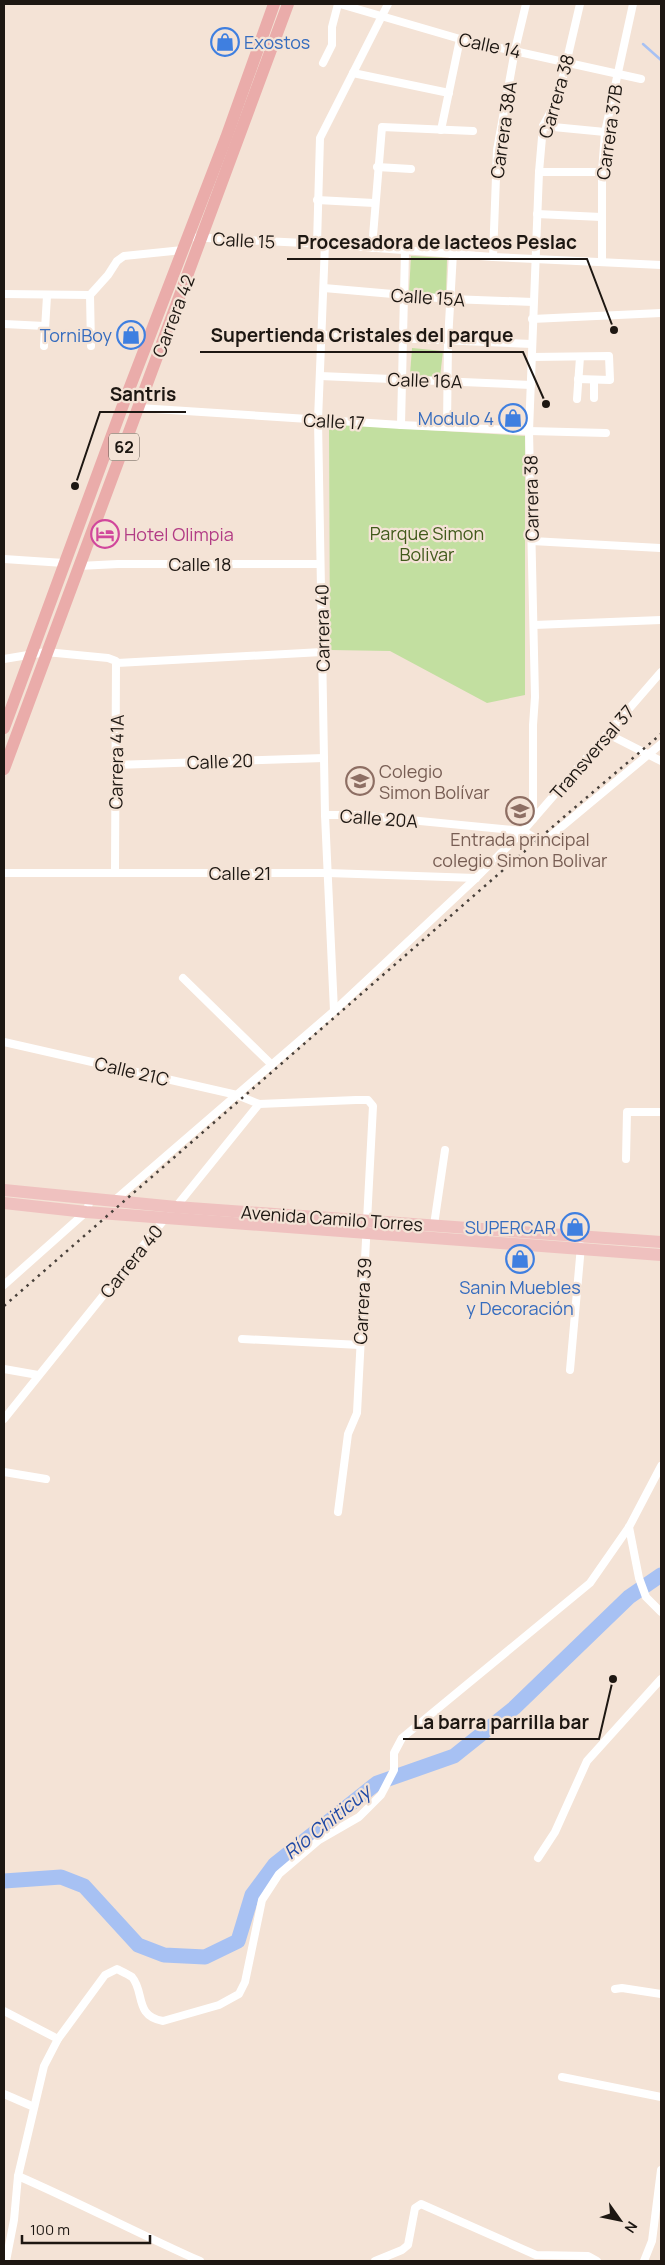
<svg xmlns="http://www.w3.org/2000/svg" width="665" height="2265" viewBox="0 0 665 2265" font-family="Manrope,sans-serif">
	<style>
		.green { fill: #c2dfa0 }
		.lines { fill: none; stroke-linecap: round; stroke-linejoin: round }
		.stream { stroke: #a7c1f3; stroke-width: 2.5 }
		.river { stroke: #a7c1f3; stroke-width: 15 }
		.minor { stroke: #fff; stroke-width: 8 }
		.primary { stroke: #efc1bf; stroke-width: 12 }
		.trunk { stroke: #eaacaa; stroke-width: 12 }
		.rail { stroke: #48403a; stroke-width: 2.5; stroke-dasharray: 2.5 5; stroke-linecap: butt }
		.labels { text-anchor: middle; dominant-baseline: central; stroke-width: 4.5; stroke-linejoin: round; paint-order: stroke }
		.shield { fill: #f4e3d6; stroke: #5e544d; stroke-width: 1 }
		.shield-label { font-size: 16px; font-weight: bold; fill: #1d1712 }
		.shop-label { font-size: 18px; fill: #366cbe; stroke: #f4e3d6; text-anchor: end }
		.street-label { font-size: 18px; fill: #1d1712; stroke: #f4e3d6 }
		.park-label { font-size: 18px; fill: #415a1b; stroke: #f4e3d6 }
		.hotel-label { font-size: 18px; fill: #b23c85; stroke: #f4e3d6; text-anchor: start }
		.education-label { font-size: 18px; fill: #785e54; stroke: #f4e3d6; text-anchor: start }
		.water-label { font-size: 19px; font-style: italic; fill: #1f49a5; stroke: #f4e3d6 }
		.leader { fill: none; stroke: #1d1712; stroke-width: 2 }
		.callout-dot { fill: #1d1712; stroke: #f4e3d6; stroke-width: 2 }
		.callout-label { font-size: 19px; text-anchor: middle; font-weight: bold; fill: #1d1712; stroke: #f4e3d6; stroke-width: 4.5; stroke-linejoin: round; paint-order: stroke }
	</style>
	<rect width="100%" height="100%" fill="#f4e3d6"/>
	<g class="green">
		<path d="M 411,256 L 447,258 L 446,295 L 409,293 Z"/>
		<path d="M 412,348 L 443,351 L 440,377 L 410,375 Z"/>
		<path d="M 329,424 L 525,436 L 525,695 L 487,703 L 390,651 L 330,650 Z"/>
	</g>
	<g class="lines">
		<path class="stream" d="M 643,44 L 661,60"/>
		<path class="river" d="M 4,1881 L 61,1877 L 84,1886 L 138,1945 L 164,1955 L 205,1957 L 238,1941 L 252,1895 L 275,1864 L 377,1783 L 454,1756 L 514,1708 L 629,1597 L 661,1575"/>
		<g class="minor">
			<path d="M 340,4 L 460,39 L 641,79"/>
			<path d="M 323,63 L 332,45 L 332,27 L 338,4"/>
			<path d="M 353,73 L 449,93"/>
			<path d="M 543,126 L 605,132"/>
			<path d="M 441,130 L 460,39"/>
			<path d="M 377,167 L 411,169"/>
			<path d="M 539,172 L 602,172"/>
			<path d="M 317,200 L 374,203"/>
			<path d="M 537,214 L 601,217"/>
			<path d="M 187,237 L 325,244 L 493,257 L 661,265"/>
			<path d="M 317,244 L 320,138 L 388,4"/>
			<path d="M 325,244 L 318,420 L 325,815 L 334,1011"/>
			<path d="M 372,248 L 382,127 L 473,131"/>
			<path d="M 493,257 L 497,150 L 515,50 L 526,4"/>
			<path d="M 602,261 L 602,172 L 605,132 L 633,4"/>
			<path d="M 324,288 L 450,299 L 533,302"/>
			<path d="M 4,294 L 90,295"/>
			<path d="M 90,295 L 108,275 L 117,261 L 124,256 L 183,250"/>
			<path d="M 90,295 L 91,346"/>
			<path d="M 532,319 L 661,313"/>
			<path d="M 4,324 L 45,326"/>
			<path d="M 322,335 L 532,344"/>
			<path d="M 44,346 L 47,296"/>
			<path d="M 532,357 L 609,356 L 610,380 L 578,379"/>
			<path d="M 320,376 L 531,385"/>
			<path d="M 594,398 L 594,380"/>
			<path d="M 577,399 L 580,357"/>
			<path d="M 139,408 L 401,425 L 529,431 L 606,433"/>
			<path d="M 401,425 L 405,251"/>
			<path d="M 447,427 L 448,341 L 453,253"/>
			<path d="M 532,541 L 660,548"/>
			<path d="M 4,559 L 64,563"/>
			<path d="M 79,566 L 118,564 L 320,564"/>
			<path d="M 534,625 L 661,620"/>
			<path d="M 4,659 L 46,652 L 108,658 L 116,661 L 115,873"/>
			<path d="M 117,663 L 322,652"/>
			<path d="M 608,734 L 661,761"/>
			<path d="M 115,765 L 324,758"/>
			<path d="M 325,815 L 358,815 L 523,831 L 538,840 L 547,839 L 661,744"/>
			<path d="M 533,819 L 533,725 L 535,697 L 529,431 L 539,172 L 543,126 L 558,98 L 580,4"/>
			<path d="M 4,873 L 328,873 L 476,878"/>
			<path d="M 183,978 L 272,1065"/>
			<path d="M 4,1042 L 237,1095 L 259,1104 L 356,1100 L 368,1100 L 373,1106 L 357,1413 L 348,1434 L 338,1512"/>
			<path d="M 626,1159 L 627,1112 L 661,1112"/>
			<path d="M 115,1200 L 334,1011 L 476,878 L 523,831 L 661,672"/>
			<path d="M 175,1208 L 259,1104"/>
			<path d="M 434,1225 L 445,1150"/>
			<path d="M 4,1285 L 86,1212 L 91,1198"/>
			<path d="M 242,1339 L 360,1345"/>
			<path d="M 4,1369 L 38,1375"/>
			<path d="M 570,1370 L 581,1246"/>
			<path d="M 4,1419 L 167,1216"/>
			<path d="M 4,1472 L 46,1479"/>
			<path d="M 629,1527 L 639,1578 L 646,1597 L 661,1612"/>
			<path d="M 538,1858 L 555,1832 L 587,1761 L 661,1679"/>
			<path d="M 615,1989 L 622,1988 L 661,1994"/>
			<path d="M 4,2011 L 58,2039"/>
			<path d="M 562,2077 L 661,2097"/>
			<path d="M 4,2094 L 34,2107"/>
			<path d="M 18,2176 C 80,2203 139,2234 200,2261"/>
			<path d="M 6,2261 L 14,2220 L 18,2176 L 44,2066 L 58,2039 L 105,1975 L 117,1969 C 121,1971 128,1974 132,1977 C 145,1992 134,2016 163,2021 L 219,2005 L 239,1994 L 245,1982 L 262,1900 L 279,1874 L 319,1840 L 359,1817 L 381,1795 L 394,1770 L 394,1753 L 402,1738 L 590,1583 L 629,1527 L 661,1466"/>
			<path d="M 375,2261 L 402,2250 L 408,2245 L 415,2208 L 421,2204 L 536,2255 L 588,2256 L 597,2261"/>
			<path d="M 644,2261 L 652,2241 L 661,2170"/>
		</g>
		<g class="primary">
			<path d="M 4,1190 L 176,1207 L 661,1242"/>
			<path d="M 4,1203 L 86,1212 L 661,1255"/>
		</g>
		<g class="trunk">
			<path d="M 4,728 L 123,405 L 226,138 L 274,4"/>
			<path d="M 4,769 L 288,4"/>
		</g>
		<path class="rail" d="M 4,1306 L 565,816 L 661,734"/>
	</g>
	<defs>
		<symbol id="shop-ring" viewBox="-11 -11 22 22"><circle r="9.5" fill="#f4e3d6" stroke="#3f7fe0" stroke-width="1.5"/><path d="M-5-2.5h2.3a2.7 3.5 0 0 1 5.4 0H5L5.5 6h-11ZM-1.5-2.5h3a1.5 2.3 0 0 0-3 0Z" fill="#3f7fe0"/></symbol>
		<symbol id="hotel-ring" viewBox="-11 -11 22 22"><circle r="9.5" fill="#f4e3d6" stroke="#d1479c" stroke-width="1.5"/><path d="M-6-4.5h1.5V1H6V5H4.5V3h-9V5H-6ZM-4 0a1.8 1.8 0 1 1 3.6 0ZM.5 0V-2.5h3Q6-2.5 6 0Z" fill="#d1479c"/></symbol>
		<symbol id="university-ring" viewBox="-11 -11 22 22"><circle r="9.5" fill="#f4e3d6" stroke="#8d6e63" stroke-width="1.5"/><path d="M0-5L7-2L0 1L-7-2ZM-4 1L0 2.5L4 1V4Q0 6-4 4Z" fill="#8d6e63"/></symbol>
		<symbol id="school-ring" viewBox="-11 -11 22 22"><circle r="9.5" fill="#f4e3d6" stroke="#8d6e63" stroke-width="1.5"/><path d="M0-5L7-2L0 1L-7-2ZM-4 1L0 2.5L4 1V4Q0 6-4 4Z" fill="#8d6e63"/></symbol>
	</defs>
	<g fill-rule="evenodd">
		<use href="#shop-ring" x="209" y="26" width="32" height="32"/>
		<use href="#shop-ring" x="115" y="319" width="32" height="32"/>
		<use href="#shop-ring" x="497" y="402" width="32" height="32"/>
		<use href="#hotel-ring" x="89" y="518" width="32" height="32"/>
		<use href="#university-ring" x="344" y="765" width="32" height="32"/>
		<use href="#school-ring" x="504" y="795" width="32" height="32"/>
		<use href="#shop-ring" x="559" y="1211" width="32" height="32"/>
		<use href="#shop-ring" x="504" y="1243" width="32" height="32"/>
	</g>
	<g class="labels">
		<rect class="shield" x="109" y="433.5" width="30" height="27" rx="4"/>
		<g class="shield-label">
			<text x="124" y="447">62</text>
		</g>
		<g class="shop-label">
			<text x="244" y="42" text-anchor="start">Exostos</text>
			<text x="112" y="335">TorniBoy</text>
			<text x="494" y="418">Modulo 4</text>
			<text x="556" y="1227">SUPERCAR</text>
			<text x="520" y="1287" text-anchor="middle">Sanin Muebles<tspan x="520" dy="21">y Decoración</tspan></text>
		</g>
		<g class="street-label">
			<text transform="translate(490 45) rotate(12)">Calle 14</text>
			<text transform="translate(556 96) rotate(-74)">Carrera 38</text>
			<text transform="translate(503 130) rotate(-82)">Carrera 38A</text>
			<text transform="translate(609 132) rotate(-82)">Carrera 37B</text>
			<text transform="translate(244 240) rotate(3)">Calle 15</text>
			<text transform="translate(428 297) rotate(4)">Calle 15A</text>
			<text transform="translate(173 316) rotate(-69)">Carrera 42</text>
			<text transform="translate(425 380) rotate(2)">Calle 16A</text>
			<text transform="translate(334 421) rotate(3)">Calle 17</text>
			<text transform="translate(531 498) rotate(-91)">Carrera 38</text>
			<text x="200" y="564">Calle 18</text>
			<text transform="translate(322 628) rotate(-91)">Carrera 40</text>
			<text transform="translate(592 752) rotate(-49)">Transversal 37</text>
			<text transform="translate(220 761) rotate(-2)">Calle 20</text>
			<text transform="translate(116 762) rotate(-89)">Carrera 41A</text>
			<text transform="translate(379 818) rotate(4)">Calle 20A</text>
			<text x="240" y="873">Calle 21</text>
			<text transform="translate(132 1071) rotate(13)">Calle 21C</text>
			<text transform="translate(332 1218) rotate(4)">Avenida Camilo Torres</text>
			<text transform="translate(131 1261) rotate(-51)">Carrera 40</text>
			<text transform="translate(362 1301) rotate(-87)">Carrera 39</text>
		</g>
		<g class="park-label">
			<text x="427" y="533">Parque Simon<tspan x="427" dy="21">Bolivar</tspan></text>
		</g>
		<g class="hotel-label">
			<text x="124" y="534">Hotel Olimpia</text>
		</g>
		<g class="education-label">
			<text x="379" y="771">Colegio<tspan x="379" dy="21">Simon Bolívar</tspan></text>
			<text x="520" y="839" text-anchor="middle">Entrada principal<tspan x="520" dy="21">colegio Simon Bolivar</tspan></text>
		</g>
		<g class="water-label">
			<text transform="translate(327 1822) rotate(-39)">Río Chiticuy</text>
		</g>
	</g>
	<path class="leader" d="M614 330L587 259H287M546 404L523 352H200M75 486L100 412H186M613 1679L599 1739H403"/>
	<g class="callout-dot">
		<circle cx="614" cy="330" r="5"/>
		<circle cx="546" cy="404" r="5"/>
		<circle cx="75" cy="486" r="5"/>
		<circle cx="613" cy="1679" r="5"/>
	</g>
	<g class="callout-label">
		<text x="437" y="249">Procesadora de lacteos Peslac</text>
		<text x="362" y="342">Supertienda Cristales del parque</text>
		<text x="143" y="401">Santris</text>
		<text x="501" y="1729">La barra parrilla bar</text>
	</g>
	<rect width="665" height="2265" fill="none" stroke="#1d1712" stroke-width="10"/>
	<g transform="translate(620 2220) rotate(123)" stroke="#f4e3d6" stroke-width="4" paint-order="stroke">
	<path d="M0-4L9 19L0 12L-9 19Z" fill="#1d1712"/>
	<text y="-8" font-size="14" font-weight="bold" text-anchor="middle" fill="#1d1712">N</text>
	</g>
	<path d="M22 2235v8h128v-8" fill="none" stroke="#1d1712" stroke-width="2.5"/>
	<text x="30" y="2235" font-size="15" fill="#1d1712" stroke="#f4e3d6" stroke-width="4" paint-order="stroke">100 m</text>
</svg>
